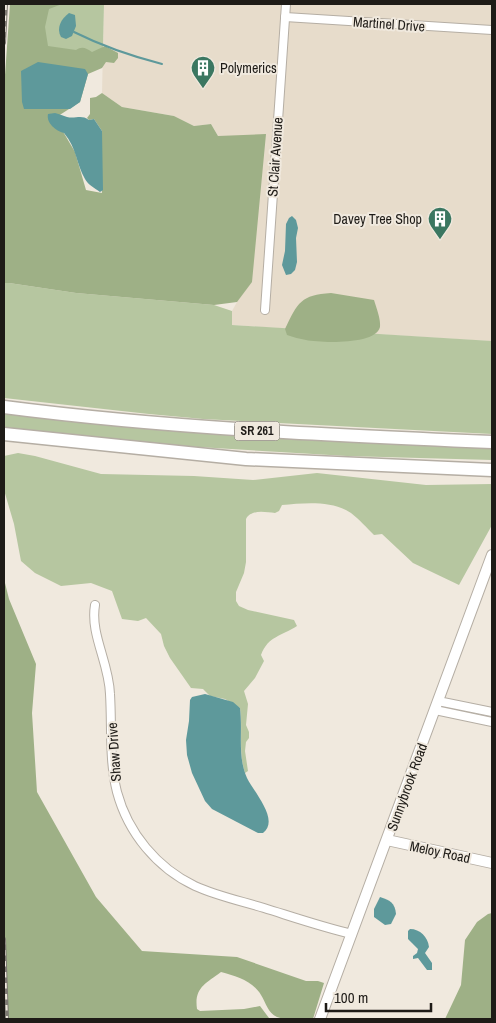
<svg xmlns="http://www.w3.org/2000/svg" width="496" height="1023" viewBox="0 0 496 1023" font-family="'Archivo Narrow',sans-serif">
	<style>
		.built { fill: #e7dccb }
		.green { fill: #b6c6a0 }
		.forest { fill: #9eb086 }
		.water { fill: #5e999b }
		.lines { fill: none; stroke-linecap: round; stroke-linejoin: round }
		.stream { stroke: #5e999b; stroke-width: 2 }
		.minor-casing { stroke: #b5aea4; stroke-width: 10 }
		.tertiary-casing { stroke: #b5aea4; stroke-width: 12 }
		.primary-casing { stroke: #b5aea4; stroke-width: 15 }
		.minor { stroke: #fff; stroke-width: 8 }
		.tertiary { stroke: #fff; stroke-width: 10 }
		.primary { stroke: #fff; stroke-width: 12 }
		.rail-casing { stroke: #7e7a72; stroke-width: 4 }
		.rail { stroke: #f0e9de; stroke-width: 2; stroke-dasharray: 5.5; stroke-linecap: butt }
		.labels { text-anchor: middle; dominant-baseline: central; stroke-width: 4; stroke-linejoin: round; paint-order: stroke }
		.shield { fill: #f0e9de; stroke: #5d5953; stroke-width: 1 }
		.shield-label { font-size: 12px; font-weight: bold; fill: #1e1b17 }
		.street-label { font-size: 14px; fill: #1e1b17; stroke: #f0e9de }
		.poi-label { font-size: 14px; fill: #1e1b17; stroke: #f0e9de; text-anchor: start }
	</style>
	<rect width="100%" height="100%" fill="#f0e9de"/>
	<path class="built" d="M 104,4 L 492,4 L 492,413 L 489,341 L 231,325 L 232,311 L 237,302 L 218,136 L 211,124 L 194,126 L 174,116 L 122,107 L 102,93 Z"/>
	<g class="green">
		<path d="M 47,4 L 104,4 L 103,47 L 96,57 L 49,51 L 42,45 Z"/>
		<path d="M 4,283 L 9,283 L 76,293 L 214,305 L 232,311 L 232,325 L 492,341 L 492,434 L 203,419 L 149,414 L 4,398 Z"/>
		<path d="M 4,412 L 492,447 L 492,460 L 347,456 L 132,443 L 4,427 Z"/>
		<path d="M 18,453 L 35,456 L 101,474 L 194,476 L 253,480 L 317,473 L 426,485 L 492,484 L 492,525 L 459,585 L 413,563 L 382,534 L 374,535 C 367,528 359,519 351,513 C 332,500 304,503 282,505 L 279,511 L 275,513 C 265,512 251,509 246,519 L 246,562 L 244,573 L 236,592 L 236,601 L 239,606 L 248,610 L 294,620 L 297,626 C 282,636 268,636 261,655 L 264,661 L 255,678 L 244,691 L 248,704 L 246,725 L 249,732 L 249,738 L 246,742 L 245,751 L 248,771 L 245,773 C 238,753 243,729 240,708 L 225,699 L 210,696 L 203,689 L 191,688 L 170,658 L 164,646 L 161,634 L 146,618 L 138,621 L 122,619 L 112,591 L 91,583 L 61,586 L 35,573 L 21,561 L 14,524 L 4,490 L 4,456 Z"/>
	</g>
	<g class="forest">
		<path d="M 10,4 L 62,4 L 49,9 L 45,27 L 48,46 L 76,50 C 82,46 86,48 92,52 L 105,46 L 118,53 L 118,58 L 114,63 L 106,62 L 102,68 L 88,74 L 80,102 L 55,118 L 75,152 L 86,190 L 102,193 L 99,161 L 102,131 L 94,119 L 89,120 L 87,118 L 90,114 L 90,98 L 96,97 L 102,93 L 122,107 L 174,116 L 194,126 L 211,124 L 218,136 L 266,134 L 252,282 L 237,302 L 214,305 L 76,293 L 9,283 L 4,283 L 4,89 Z"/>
		<path d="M 331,293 L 374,300 C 376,307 381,319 380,327 C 376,345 321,343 306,340 C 300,339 293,337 287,335 L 285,329 C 298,302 301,295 331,293 Z"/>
		<path d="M 4,579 L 9,599 L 36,664 L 32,713 L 37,792 L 96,897 L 142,951 L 237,957 L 306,981 L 318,981 L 324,983 L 313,1019 C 301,1019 288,1021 277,1017 C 268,1013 266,1003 261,995 C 253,981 236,976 221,972 C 205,984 194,988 197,1009 L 200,1011 L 244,1009 L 260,1006 L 269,1018 L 273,1019 L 4,1019 Z"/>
		<path d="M 492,913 L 492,1019 L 445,1019 L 461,985 L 465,940 L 477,922 L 488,914 Z"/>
	</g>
	<g class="water">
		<path d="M 69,13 L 75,15 L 76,26 L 72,36 L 66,39 L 61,37 C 56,28 61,19 69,13 Z"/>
		<path d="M 38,62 L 85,69 L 88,74 L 80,102 L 70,109 L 24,109 L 22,102 L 21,71 Z"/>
		<path d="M 55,113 C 60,114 63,116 67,117 C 76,119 81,114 89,120 L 94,119 L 102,131 L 103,190 L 100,192 C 95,188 88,185 85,179 C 76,164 77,148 64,133 C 56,131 46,123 48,114 Z"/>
		<path d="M 292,216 L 296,220 L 298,228 L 296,238 L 297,262 L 295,270 L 291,274 L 286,275 L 282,265 L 285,251 L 286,224 L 289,218 Z"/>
		<path d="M 205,694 L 233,702 L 240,708 C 243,731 237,756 247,778 C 254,792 280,820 263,833 L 258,833 L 212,809 L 205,801 L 192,773 L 187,755 L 186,740 L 189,721 L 190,700 L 192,697 Z"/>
		<path d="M 380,897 C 390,900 395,903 396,914 L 391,924 L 385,925 L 374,917 L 374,909 Z"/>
		<path d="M 410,929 C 420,929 428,937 429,947 L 425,953 L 432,963 L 432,970 L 427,970 L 418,958 L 413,959 L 413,956 L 417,953 L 418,949 L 408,939 L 408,931 Z"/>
	</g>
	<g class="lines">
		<path class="stream" d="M 74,32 C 102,46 131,56 162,64"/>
		<defs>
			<g id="minor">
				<path d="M 285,17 L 492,30"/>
				<path d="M 265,310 L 286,4"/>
				<path d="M 95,605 C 90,635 109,662 110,694 C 112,726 109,761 117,792 C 128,833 157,868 195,886 C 217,896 241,901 264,908 C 293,917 322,927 352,934"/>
				<path d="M 438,701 L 492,712"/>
				<path d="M 435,710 L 492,722"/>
			</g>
			<g id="tertiary">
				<path d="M 387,840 L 492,863"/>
				<path d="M 320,1019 L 492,555"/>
			</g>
			<g id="primary">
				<path d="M 4,407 C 166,428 329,435 492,442"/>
				<path d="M 4,434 L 246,459 L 492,470"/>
			</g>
		</defs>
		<use href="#minor" class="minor-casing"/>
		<use href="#tertiary" class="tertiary-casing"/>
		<use href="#primary" class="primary-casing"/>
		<use href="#minor" class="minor"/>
		<use href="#tertiary" class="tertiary"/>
		<use href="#primary" class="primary"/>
		<defs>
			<g id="rail">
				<path d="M 4,43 L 6,4"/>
				<path d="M 4,939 L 7,1019"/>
			</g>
		</defs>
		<use href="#rail" class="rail-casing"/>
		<use href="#rail" class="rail"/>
	</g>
	<defs>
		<symbol id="building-pin" viewBox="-11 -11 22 30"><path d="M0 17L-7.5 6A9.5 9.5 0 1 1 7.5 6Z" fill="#3b7761" stroke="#f0e9de"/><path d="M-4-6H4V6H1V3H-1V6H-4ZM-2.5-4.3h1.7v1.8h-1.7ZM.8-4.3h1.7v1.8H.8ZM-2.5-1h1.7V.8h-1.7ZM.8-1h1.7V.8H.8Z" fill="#fff"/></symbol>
	</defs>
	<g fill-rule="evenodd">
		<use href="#building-pin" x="189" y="54" width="28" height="38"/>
		<use href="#building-pin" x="426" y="205" width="28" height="38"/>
	</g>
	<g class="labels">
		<rect class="shield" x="234.5" y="421.5" width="45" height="19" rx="4"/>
		<g class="shield-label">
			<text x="257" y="431">SR 261</text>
		</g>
		<g class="street-label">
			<text transform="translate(389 24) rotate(4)">Martinel Drive</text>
			<text transform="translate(275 157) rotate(-86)">St Clair Avenue</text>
			<text transform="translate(114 752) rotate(-94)">Shaw Drive</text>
			<text transform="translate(407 787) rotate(-70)">Sunnybrook Road</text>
			<text transform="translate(440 852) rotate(12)">Meloy Road</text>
		</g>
		<g class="poi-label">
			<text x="220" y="68">Polymerics</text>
			<text x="422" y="219" text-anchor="end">Davey Tree Shop</text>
		</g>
	</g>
	<rect width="496" height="1023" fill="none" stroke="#1e1b17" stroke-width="10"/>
	<path d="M326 1003v8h105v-8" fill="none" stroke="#1e1b17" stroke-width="2.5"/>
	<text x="334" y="1003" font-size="15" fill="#1e1b17" stroke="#f0e9de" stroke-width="4" paint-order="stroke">100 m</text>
</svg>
